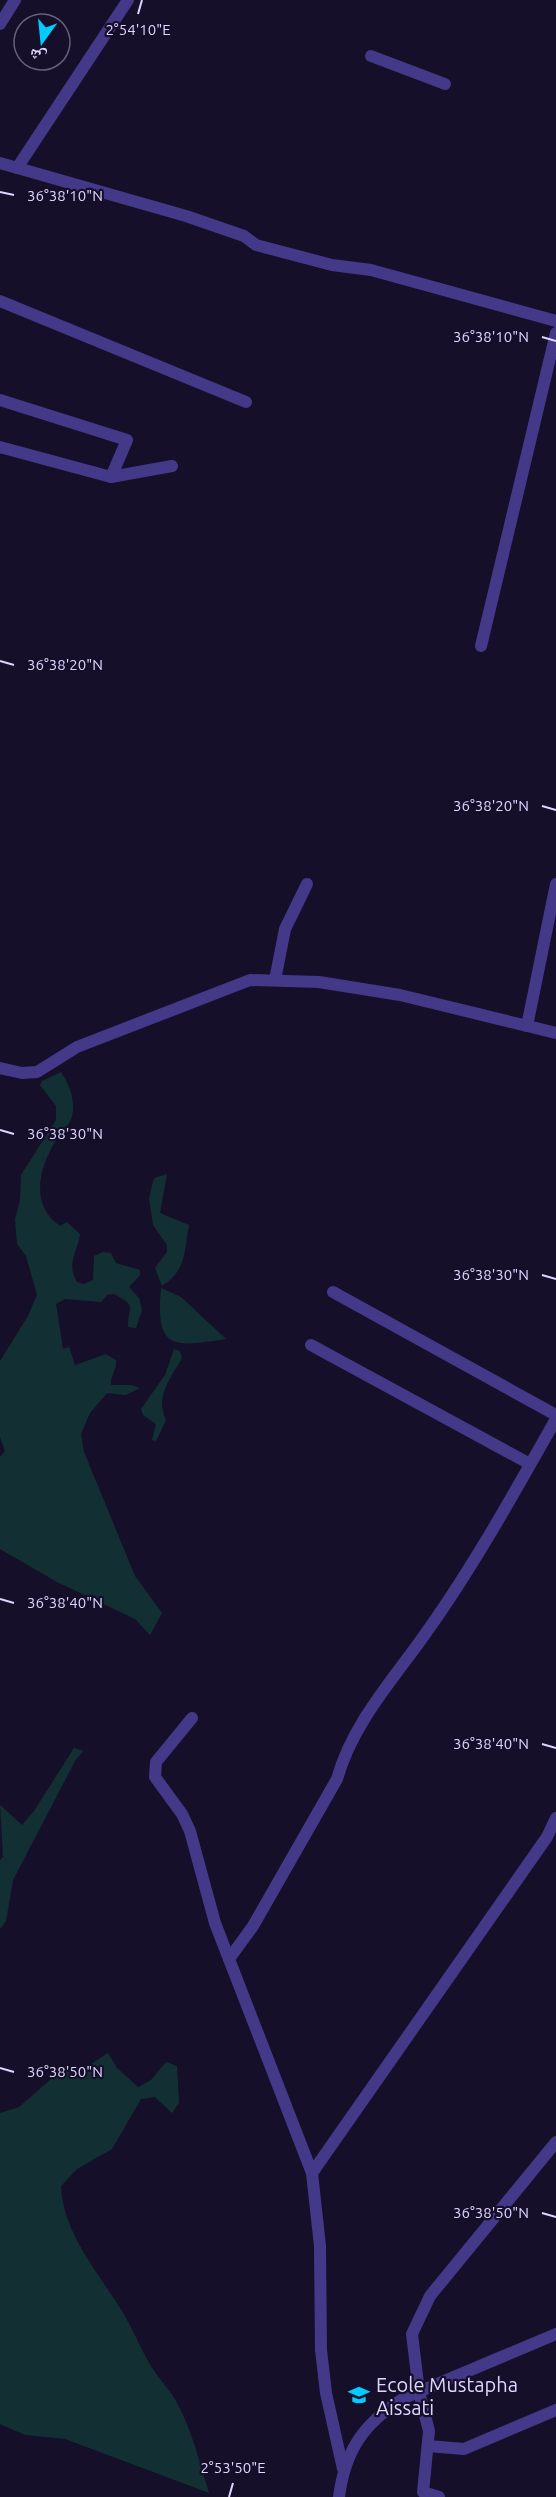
<svg xmlns="http://www.w3.org/2000/svg" width="556" height="2497" viewBox="0 0 556 2497" font-family="Ubuntu,'Noto Naskh Arabic',sans-serif">
	<style>
		.green { fill: #123033 }
		.lines { fill: none; stroke-linecap: round; stroke-linejoin: round }
		.minor { stroke: #443889; stroke-width: 12 }
		.ticks { fill: none; stroke: #dfd6ff; stroke-width: 2 }
		.labels { text-anchor: middle; dominant-baseline: central; stroke-width: 4.5; stroke-linejoin: round; paint-order: stroke }
		.poi-label { font-size: 20px; fill: #dfd6ff; stroke: #160f29; text-anchor: start }
		.ticks-label { font-size: 15px; text-anchor: middle; fill: #dfd6ff; stroke: #160f29; stroke-width: 4.5; stroke-linejoin: round; paint-order: stroke }
	</style>
	<rect width="100%" height="100%" fill="#160f29"/>
	<g class="green">
		<path d="M 61,1072 C 69,1084 76,1101 72,1116 C 70,1125 62,1132 57,1139 C 39,1166 29,1205 60,1226 L 67,1222 L 80,1234 C 77,1253 66,1264 77,1282 L 84,1284 L 93,1280 L 94,1256 L 103,1252 L 111,1253 L 116,1263 L 140,1270 L 140,1275 L 129,1287 L 139,1298 L 142,1310 L 136,1328 L 128,1327 C 128,1305 138,1307 114,1294 L 107,1295 L 101,1302 L 65,1299 L 56,1304 L 63,1349 L 69,1347 L 75,1365 L 106,1354 L 116,1360 C 117,1370 110,1376 111,1385 L 131,1385 L 140,1388 L 126,1395 L 107,1393 L 90,1413 L 81,1434 L 84,1452 L 135,1576 L 162,1613 L 150,1635 L 135,1619 L 57,1582 L 0,1549 L 0,1457 L 5,1451 L 0,1437 L 0,1361 L 28,1316 L 37,1295 L 26,1256 L 17,1244 L 15,1219 L 20,1200 L 21,1175 L 56,1120 L 56,1106 L 40,1085 L 42,1081 Z"/>
		<path d="M 167,1174 L 160,1213 L 189,1225 C 184,1251 187,1270 162,1286 L 155,1268 L 167,1252 L 167,1245 L 153,1225 L 149,1198 L 154,1178 Z"/>
		<path d="M 161,1288 L 181,1297 L 226,1339 C 174,1347 155,1351 161,1288 Z"/>
		<path d="M 174,1349 L 180,1351 L 182,1358 C 170,1379 155,1396 166,1420 L 156,1441 L 152,1440 L 156,1424 L 143,1415 L 141,1409 L 165,1375 Z"/>
		<path d="M 74,1748 L 83,1751 L 75,1761 L 13,1880 L 6,1921 L 0,1929 L 0,1860 L 3,1857 L 0,1805 L 22,1825 L 34,1811 Z"/>
		<path d="M 108,2053 L 117,2068 L 138,2087 L 151,2080 L 166,2062 L 177,2066 L 179,2103 L 172,2113 L 155,2097 L 141,2099 L 112,2149 L 77,2169 L 61,2186 C 63,2237 104,2278 127,2320 C 136,2336 143,2354 153,2369 C 161,2382 173,2393 179,2407 C 193,2434 200,2464 209,2493 L 65,2439 L 25,2435 L 0,2424 L 0,2113 L 19,2107 L 50,2080 L 66,2071 L 88,2066 Z"/>
	</g>
	<g class="lines">
		<g class="minor">
			<path d="M 0,24 L 15,0"/>
			<path d="M 371,56 L 445,84"/>
			<path d="M 0,163 L 186,216 L 244,236 L 256,245 L 332,265 L 371,270 L 556,321"/>
			<path d="M 17,168 L 128,0"/>
			<path d="M 0,301 L 246,402"/>
			<path d="M 0,400 L 127,440 L 111,477"/>
			<path d="M 0,447 L 111,477 L 172,466"/>
			<path d="M 481,646 L 556,333"/>
			<path d="M 275,980 L 285,929 L 307,884"/>
			<path d="M 527,1026 L 556,884"/>
			<path d="M 0,1068 L 22,1073 L 37,1072 L 77,1047 L 250,980 L 319,982 L 400,995 L 556,1033"/>
			<path d="M 333,1292 L 556,1415"/>
			<path d="M 311,1345 L 530,1464"/>
			<path d="M 192,1718 L 156,1762 L 155,1777 L 182,1814 L 190,1831 L 215,1923 L 312,2173 L 320,2246 L 321,2350 L 326,2393 L 343,2469"/>
			<path d="M 229,1959 L 253,1926 L 337,1779 C 351,1728 388,1685 418,1644 C 470,1573 513,1495 556,1419"/>
			<path d="M 312,2173 L 547,1837 L 556,1818"/>
			<path d="M 428,2446 L 464,2449 L 556,2410"/>
			<path d="M 339,2497 C 345,2450 364,2423 404,2398 L 556,2334"/>
			<path d="M 439,2497 L 423,2492 L 429,2431 L 419,2392 L 412,2334 L 430,2296 L 556,2142"/>
		</g>
	</g>
	<path class="ticks" d="M 138,14 L 142,0M 0,192 L 14,195M 542,337 L 556,341M 0,661 L 14,665M 542,806 L 556,810M 0,1130 L 14,1134M 542,1275 L 556,1279M 0,1599 L 14,1603M 542,1744 L 556,1748M 0,2068 L 14,2072M 542,2213 L 556,2217M 229,2497 L 233,2483"/>
	<defs>
		<symbol id="school-bare" viewBox="-9 -9 18 18"><path d="M0-5L7-2L0 1L-7-2ZM-4 1L0 2.5L4 1V4Q0 6-4 4Z" fill="#02cbff" stroke="#160f29" stroke-width="2.5" paint-order="stroke"/></symbol>
	</defs>
	<g fill-rule="evenodd">
		<use href="#school-bare" x="344" y="2380" width="30" height="30"/>
	</g>
	<g class="labels">
		<g class="poi-label">
			<text x="376" y="2384">Ecole Mustapha<tspan x="376" dy="23">Aissati</tspan></text>
		</g>
	</g>
	<g class="ticks-label">
		<text x="138" y="35">2°54'10"E</text>
		<text x="65" y="201">36°38'10"N</text>
		<text x="491" y="342">36°38'10"N</text>
		<text x="65" y="670">36°38'20"N</text>
		<text x="491" y="811">36°38'20"N</text>
		<text x="65" y="1139">36°38'30"N</text>
		<text x="491" y="1280">36°38'30"N</text>
		<text x="65" y="1608">36°38'40"N</text>
		<text x="491" y="1749">36°38'40"N</text>
		<text x="65" y="2077">36°38'50"N</text>
		<text x="491" y="2218">36°38'50"N</text>
		<text x="233" y="2473">2°53'50"E</text>
	</g>
	<g transform="translate(42 42) rotate(195)"><circle r="28" fill="#160f29" stroke="#665f7f" stroke-width="1.5"/>
	<path d="M0-4.5L10 22L0 15L-10 22Z" fill="#02cbff"/>
	<text y="-9" font-size="16" font-weight="bold" text-anchor="middle" fill="#dfd6ff">ش</text>
	</g>
</svg>
